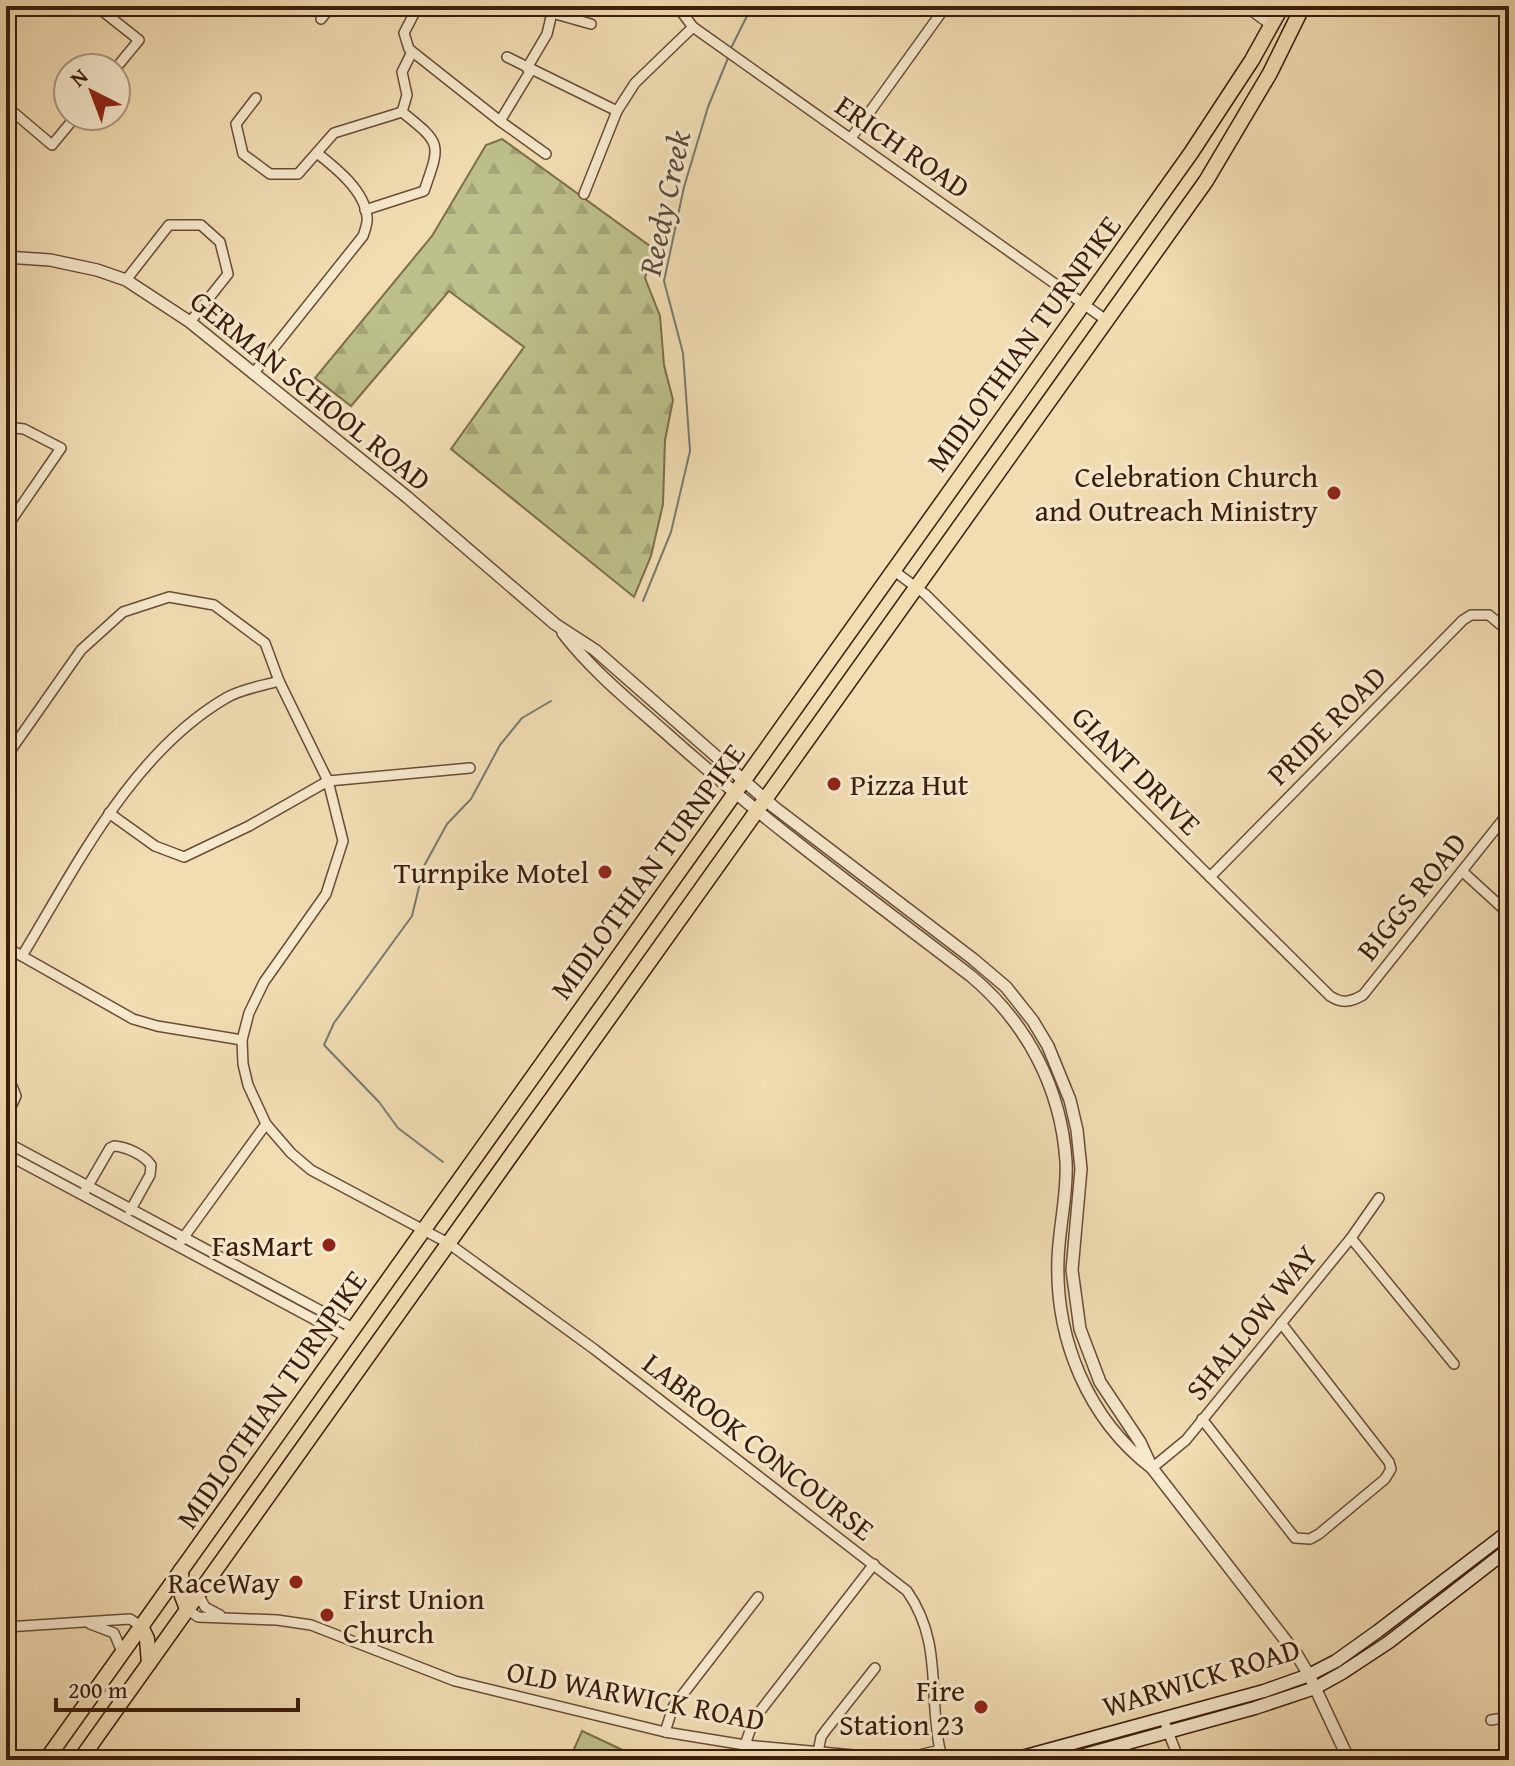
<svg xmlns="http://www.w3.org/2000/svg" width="1515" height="1766" viewBox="0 0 1515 1766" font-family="'Gentium Book Plus',serif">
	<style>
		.green { fill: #bdc08b; stroke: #7c6e4c; stroke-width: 2 }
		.forest { fill: url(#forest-firs); stroke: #7c6e4c; stroke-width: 2 }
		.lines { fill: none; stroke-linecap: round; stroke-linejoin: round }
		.stream { stroke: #767b71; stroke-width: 2 }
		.minor-casing { stroke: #694c36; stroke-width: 12 }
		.tertiary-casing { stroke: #694c36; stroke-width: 14 }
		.secondary-casing { stroke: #3b1c0c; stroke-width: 15 }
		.primary-casing { stroke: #3b1c0c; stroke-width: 17 }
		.minor { stroke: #f7e9ce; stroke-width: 9 }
		.tertiary { stroke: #f7e9ce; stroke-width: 11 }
		.secondary { stroke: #f7e9ce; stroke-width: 12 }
		.primary { stroke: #f2ddb3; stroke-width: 14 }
		.poi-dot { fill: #8f2418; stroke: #f7e9ce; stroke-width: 3 }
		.labels { text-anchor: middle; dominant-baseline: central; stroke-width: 6; stroke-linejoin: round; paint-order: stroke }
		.street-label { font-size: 30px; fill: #3b1c0c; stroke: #f7e9ce }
		.poi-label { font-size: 30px; fill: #3b1c0c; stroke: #f7e9ce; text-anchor: end }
		.water-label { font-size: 32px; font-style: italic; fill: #584b3f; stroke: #f7e9ce }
	</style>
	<defs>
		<pattern id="forest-firs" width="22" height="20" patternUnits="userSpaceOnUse" patternTransform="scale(2)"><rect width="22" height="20" fill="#bdc08b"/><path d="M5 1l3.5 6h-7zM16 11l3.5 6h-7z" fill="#a3a477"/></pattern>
	</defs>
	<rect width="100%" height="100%" fill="#f2ddb3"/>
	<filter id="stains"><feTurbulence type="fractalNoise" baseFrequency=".0025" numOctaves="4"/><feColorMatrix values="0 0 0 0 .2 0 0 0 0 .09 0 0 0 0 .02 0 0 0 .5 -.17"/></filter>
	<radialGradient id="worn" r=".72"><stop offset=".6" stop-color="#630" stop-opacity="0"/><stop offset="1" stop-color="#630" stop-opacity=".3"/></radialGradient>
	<path class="green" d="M 582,1731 L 644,1760 L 569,1760 Z"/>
	<path class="forest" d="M 502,139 L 654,249 L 645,278 L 660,316 L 664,365 L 673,400 L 665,440 L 663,504 L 651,556 L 634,597 L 451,449 L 524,347 L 449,291 L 351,406 L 315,378 L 432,236 L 486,145 Z"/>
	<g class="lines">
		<g class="stream">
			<path d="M 731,48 L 752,6"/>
			<path d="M 643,601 L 671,532 L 690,451 L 683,353 L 664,281 L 684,187 L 708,107 L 728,58"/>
			<path d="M 443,1162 L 398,1128 L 379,1102 L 324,1045 L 334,1023 L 412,916 L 424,866 L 447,824 L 471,799 L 500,745 L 522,718 L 551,701"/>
		</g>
		<defs>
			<g id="minor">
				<path d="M 96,6 L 139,40 L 116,68"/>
				<path d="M 418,6 L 404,33 L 409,49 L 500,121 L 531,70"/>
				<path d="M 520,6 L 552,13 L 547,34 L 527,68"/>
				<path d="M 677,6 L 693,27 L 1106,320"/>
				<path d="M 1245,6 L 1271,25"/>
				<path d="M 1499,6 L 1509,16"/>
				<path d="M 552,13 L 591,24"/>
				<path d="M 321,19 L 331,6"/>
				<path d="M 507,57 L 617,111"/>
				<path d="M 256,98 L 236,124 L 243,154 L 270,174 L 298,174 L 334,133 L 402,112 C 442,144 441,143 424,191 L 365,210"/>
				<path d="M 6,106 L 52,145 L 76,116"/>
				<path d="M 402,112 L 407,95 L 402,72 L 412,52"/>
				<path d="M 500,121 L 546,154"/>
				<path d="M 851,138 L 946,6"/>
				<path d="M 584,194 L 617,111 L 635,83 L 693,27"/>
				<path d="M 126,280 L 169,225 L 201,225 L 220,242 L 228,274 L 190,322"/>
				<path d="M 253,374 L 363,236 C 365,230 368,223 367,217 C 365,191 336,168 317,153"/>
				<path d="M 6,427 L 24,429 L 61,448 L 6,528"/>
				<path d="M 893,570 L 925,594 L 1330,996 C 1342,1004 1351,1002 1363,995 L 1509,812"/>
				<path d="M 6,757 L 81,650 L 123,612 L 169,597 L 214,605 L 265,643 L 279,681 L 328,781 L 343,841 L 326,894 L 264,982 L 249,1013 L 242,1040 L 243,1064 L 248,1085 L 266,1124 L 291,1153 L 311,1170 L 448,1243 L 594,1349 L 907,1591 C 943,1642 928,1694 940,1750"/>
				<path d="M 109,813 L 155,846 L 184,857 L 249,826 L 328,781 L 470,768"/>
				<path d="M 1462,871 L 1509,914"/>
				<path d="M 1210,877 L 1463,620 L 1471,615 L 1489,615 L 1509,632"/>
				<path d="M 6,947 L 133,1019 L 157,1026 L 242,1040"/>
				<path d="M 22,956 C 77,865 132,753 226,698 C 241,689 262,686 279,681"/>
				<path d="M 6,1083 L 13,1088 L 16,1096 L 6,1118"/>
				<path d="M 6,1142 L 353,1328"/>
				<path d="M 6,1154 L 347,1337"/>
				<path d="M 85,1191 L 110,1148 L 114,1146 C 127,1147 144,1155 151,1165 L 150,1175 L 130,1211"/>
				<path d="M 1351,1238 L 1454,1364"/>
				<path d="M 181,1241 L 266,1124"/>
				<path d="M 1202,1419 L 1295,1538 L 1310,1539 L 1319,1534 L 1385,1479 L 1391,1469 L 1389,1462 L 1281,1323"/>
				<path d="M 1152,1468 L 1186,1440 L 1351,1238 L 1379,1198"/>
				<path d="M 198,1594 L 205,1607 L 220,1615"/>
				<path d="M 187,1609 L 198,1617 L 277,1620 L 311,1625 L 455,1681 L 665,1732 L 745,1745 L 864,1756 L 915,1756 L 940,1750 L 945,1760"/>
				<path d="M 90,1624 L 114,1633 L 122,1652"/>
				<path d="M 6,1627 L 130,1619 L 141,1626"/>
				<path d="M 1491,1720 L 1509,1717"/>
				<path d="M 1166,1726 L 1179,1760"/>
				<path d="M 665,1732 L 673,1707 L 758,1597"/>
				<path d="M 745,1745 L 754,1719 L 874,1564"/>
				<path d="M 51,1752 L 62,1760"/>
				<path d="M 818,1752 L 821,1737 L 826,1730 L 875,1668"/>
			</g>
			<g id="tertiary">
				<path d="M 6,257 L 50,260 L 97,270 L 126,280 L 190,322 L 407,497 L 555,624 L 595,650 L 774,807 L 973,959 L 1006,987 L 1033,1021 L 1048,1046 L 1070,1100 L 1077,1130 L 1081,1169 L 1072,1270 L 1080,1329 L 1100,1382 L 1140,1442 L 1152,1468"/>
				<path d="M 563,633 C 593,672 631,702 667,734 C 764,821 868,897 971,976 C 1027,1023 1061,1088 1066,1161 C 1068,1194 1059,1226 1058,1259 C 1055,1339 1088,1419 1152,1468 L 1297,1655 L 1309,1675 L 1349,1760"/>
			</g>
			<g id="secondary">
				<path d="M 1011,1760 L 1264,1691 L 1309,1675 L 1336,1661 L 1378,1631 L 1509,1531"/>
				<path d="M 1066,1760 L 1255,1708 L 1315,1688 L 1342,1673 L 1389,1642 L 1509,1549"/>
			</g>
			<g id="primary">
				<path d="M 181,1570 L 182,1596 L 187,1609"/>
				<path d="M 141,1626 L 147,1639 L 149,1663"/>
				<path d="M 46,1760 L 1191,153 L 1252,60 L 1282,6"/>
				<path d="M 80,1760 L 1206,181 L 1270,73 L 1303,6"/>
			</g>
		</defs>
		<use href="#minor" class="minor-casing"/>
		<use href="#tertiary" class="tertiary-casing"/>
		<use href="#secondary" class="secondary-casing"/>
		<use href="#primary" class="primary-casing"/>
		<use href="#minor" class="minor"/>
		<use href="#tertiary" class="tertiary"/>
		<use href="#secondary" class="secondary"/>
		<use href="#primary" class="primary"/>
	</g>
	<g class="poi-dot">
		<circle cx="1334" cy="493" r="8"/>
		<circle cx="834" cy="784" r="8"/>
		<circle cx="605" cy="872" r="8"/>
		<circle cx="329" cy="1245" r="8"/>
		<circle cx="296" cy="1582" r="8"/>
		<circle cx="327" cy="1615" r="8"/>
		<circle cx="981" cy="1707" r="8"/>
	</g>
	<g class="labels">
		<g class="street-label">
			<text transform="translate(903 146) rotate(35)">ERICH ROAD</text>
			<text transform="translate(1023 343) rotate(-54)">MIDLOTHIAN TURNPIKE</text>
			<text transform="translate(311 390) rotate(39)">GERMAN SCHOOL ROAD</text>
			<text transform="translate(1326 725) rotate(-45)">PRIDE ROAD</text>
			<text transform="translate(1137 770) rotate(45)">GIANT DRIVE</text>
			<text transform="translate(647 871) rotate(-54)">MIDLOTHIAN TURNPIKE</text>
			<text transform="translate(1411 896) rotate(-51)">BIGGS ROAD</text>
			<text transform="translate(1251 1322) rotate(-51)">SHALLOW WAY</text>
			<text transform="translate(271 1399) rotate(-55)">MIDLOTHIAN TURNPIKE</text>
			<text transform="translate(759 1446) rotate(38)">LABROOK CONCOURSE</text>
			<text transform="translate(1201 1677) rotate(-17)">WARWICK ROAD</text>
			<text transform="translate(636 1695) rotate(11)">OLD WARWICK ROAD</text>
		</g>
		<g class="poi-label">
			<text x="1318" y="476">Celebration Church<tspan x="1318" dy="34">and Outreach Ministry</tspan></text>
			<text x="850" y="784" text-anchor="start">Pizza Hut</text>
			<text x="589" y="872">Turnpike Motel</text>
			<text x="313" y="1245">FasMart</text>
			<text x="280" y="1582">RaceWay</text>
			<text x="343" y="1598" text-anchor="start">First Union<tspan x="343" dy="34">Church</tspan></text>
			<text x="965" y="1690">Fire<tspan x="965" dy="34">Station 23</tspan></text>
		</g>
		<g class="water-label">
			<text transform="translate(664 203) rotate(-78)">Reedy Creek</text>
		</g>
	</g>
	<rect width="1515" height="1766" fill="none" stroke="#f2ddb3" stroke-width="32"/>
	<rect x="8" y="8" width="1499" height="1750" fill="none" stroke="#3b1c0c" stroke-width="4"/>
	<rect x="16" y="16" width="1483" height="1734" fill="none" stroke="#3b1c0c" stroke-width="2"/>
	<g transform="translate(92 92) rotate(318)"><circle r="38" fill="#f7e9ce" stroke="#ac9780" stroke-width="2"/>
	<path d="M0-6L14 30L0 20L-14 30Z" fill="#8f2418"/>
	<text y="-12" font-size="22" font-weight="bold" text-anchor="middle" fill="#3b1c0c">N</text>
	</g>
	<path d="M56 1698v12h242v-12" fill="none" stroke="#3b1c0c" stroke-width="4"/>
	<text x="68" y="1698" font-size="24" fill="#3b1c0c" stroke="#f7e9ce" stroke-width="6" paint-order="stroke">200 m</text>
	<rect width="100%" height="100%" filter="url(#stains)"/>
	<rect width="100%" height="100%" fill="url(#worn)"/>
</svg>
